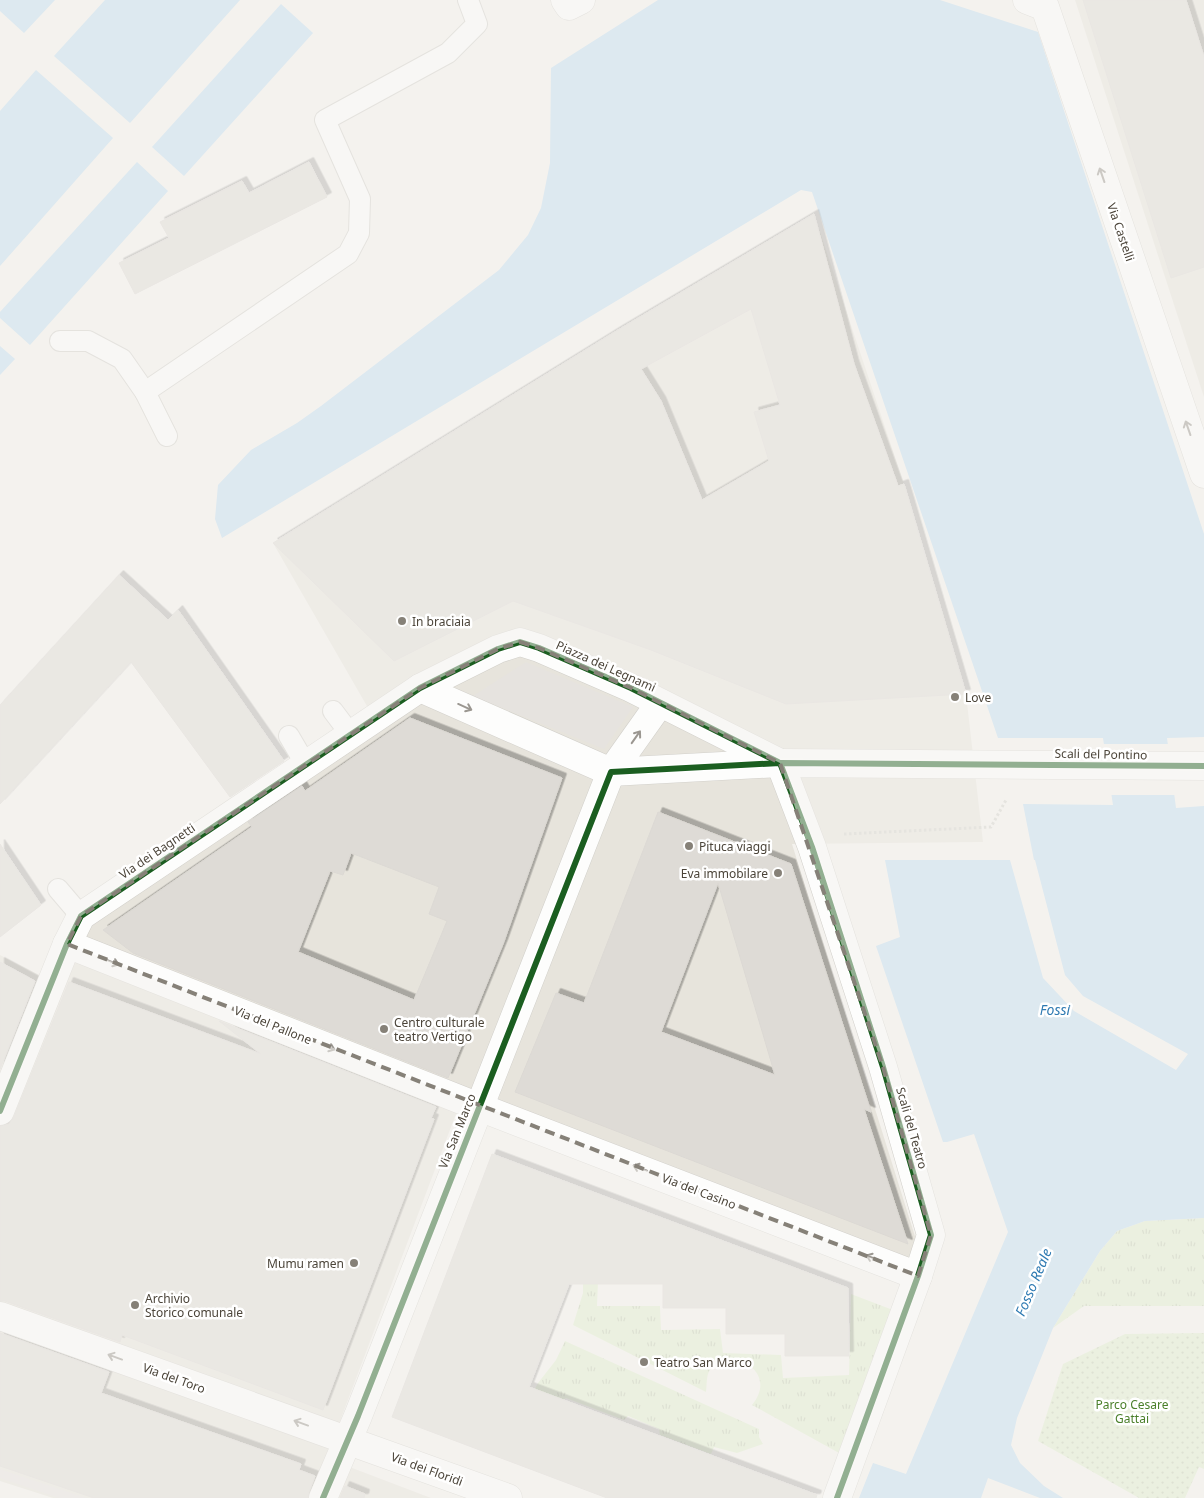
<svg xmlns="http://www.w3.org/2000/svg" width="1204" height="1498" viewBox="0 0 1204 1498" font-family="'Noto Sans',sans-serif">
	<style>
		.residential { fill: #e7e4dc }
		.grass { fill: url(#grass-tufts) }
		.park { fill: url(#park-dots) }
		.parking { fill: #e6e3df }
		.water { fill: #c0ddf1 }
		.pier { fill: #f4f2ee }
		.building { fill: #dedbd6; stroke: #dcd9d4; fill-rule: evenodd; filter: url(#shadow) }
		.lines { fill: none; stroke-linecap: round; stroke-linejoin: round }
		.service-casing { stroke: #d2d0cb; stroke-width: 22 }
		.minor-casing { stroke: #d2d0cb; stroke-width: 29 }
		.path { stroke: #d3d2cc; stroke-width: 3; stroke-dasharray: 2.5 2.5; stroke-linecap: butt }
		.service { stroke: #fdfdfc; stroke-width: 20 }
		.minor { stroke: #fdfdfc; stroke-width: 28 }
		.cycleway-casing { stroke: #fff; stroke-width: 9 }
		.cycleway { stroke: #1b5e20; stroke-width: 6 }
		.oneway { stroke: #9b9791 }
		.marked { fill: none; stroke: #868178; stroke-width: 4; stroke-dasharray: 10 6; stroke-linejoin: round }
		.poi-dot { fill: #868178; stroke: #fff; stroke-width: 2 }
		.labels { text-anchor: middle; dominant-baseline: central; stroke-width: 5; stroke-linejoin: round; paint-order: stroke }
		.street-label { font-size: 12px; fill: #4b4439; stroke: #fff }
		.poi-label { font-size: 12px; fill: #4b4439; stroke: #fff; text-anchor: start }
		.park-label { font-size: 12px; fill: #4a7f2a; stroke: #fff }
		.water-label { font-size: 14px; font-style: italic; fill: #2e7ab2; stroke: #fff }
	</style>
	<defs>
		<pattern id="grass-tufts" width="24" height="20" patternUnits="userSpaceOnUse" patternTransform="scale(1.25)"><rect width="24" height="20" fill="#e1eecf"/><path d="M3 7l-1-3M5 7V3M7 7l1-3M15 17l-1-3M17 17v-4M19 17l1-3" fill="none" stroke="#c3cdb2"/></pattern>
		<pattern id="park-dots" width="8" height="8" patternUnits="userSpaceOnUse" patternTransform="scale(1.25)"><rect width="8" height="8" fill="#e1eecf"/><path d="M2 2h.1M6 6h.1" fill="none" stroke="#c3cdb2" stroke-width="1.8" stroke-linecap="round"/></pattern>
		<filter id="shadow"><feDropShadow dx="4.5" dy="-4.5" stdDeviation="0" flood-color="#0004"/></filter>
	</defs>
	<rect width="100%" height="100%" fill="#f4f2ee"/>
	<g class="residential">
		<path d="M 1075,0 L 1204,0 L 1204,397 Z"/>
		<path d="M 814,214 L 904,484 L 966,694 L 983,842 L 792,844 L 918,1246 L 913,1262 L 465,1090 L 326,1458 L 431,1498 L 53,1498 L 0,1481 L 0,955 L 59,985 L 88,921 L 379,727 L 273,543 L 618,330 Z"/>
	</g>
	<g class="grass">
		<path d="M 1204,1218 L 1204,1306 L 1084,1306 L 1053,1328 L 1100,1251 L 1117,1231 L 1145,1221 Z"/>
		<path d="M 583,1281 L 598,1282 L 597,1306 L 660,1306 L 661,1330 L 720,1329 L 723,1353 L 781,1355 L 783,1378 L 849,1375 L 851,1294 L 893,1310 L 839,1453 L 752,1405 C 780,1371 730,1345 710,1370 C 706,1375 707,1386 706,1392 L 573,1325 L 583,1293 Z"/>
		<path d="M 565,1341 L 759,1429 L 759,1437 L 763,1444 L 737,1453 L 714,1447 L 711,1454 L 660,1435 L 659,1429 L 628,1416 L 624,1420 L 566,1398 L 545,1412 L 527,1404 L 538,1383 L 556,1360 Z"/>
	</g>
	<path class="park" d="M 1204,1333 L 1204,1469 L 1199,1467 L 1185,1498 L 1139,1498 L 1038,1441 L 1063,1364 L 1125,1334 Z"/>
	<g class="parking">
		<path d="M 526,662 L 633,707 L 604,749 L 473,696 Z"/>
		<path d="M 0,1469 L 87,1498 L 59,1498 L 0,1478 Z"/>
	</g>
	<g class="water">
		<path d="M 0,0 L 55,0 L 24,33 L 0,11 Z"/>
		<path d="M 105,0 L 240,0 L 130,123 L 54,56 Z"/>
		<path d="M 658,0 L 940,0 L 1038,32 L 1204,534 L 1204,737 L 1167,738 L 1176,808 L 1204,806 L 1204,1218 L 1145,1221 L 1117,1231 L 1100,1251 L 1053,1328 L 1017,1418 L 1011,1445 L 1020,1463 L 1044,1486 L 1063,1498 L 859,1498 L 873,1463 L 906,1474 L 1008,1232 L 974,1134 L 947,1142 L 943,1142 L 876,946 L 900,937 L 885,860 L 1034,860 L 1023,804 L 1113,805 L 1103,738 L 998,738 L 812,192 L 801,190 L 222,538 L 215,519 L 218,485 L 251,450 L 297,423 L 321,406 L 499,270 L 528,235 L 541,208 L 550,163 L 551,68 Z"/>
		<path d="M 281,4 L 313,33 L 184,176 L 152,147 Z"/>
		<path d="M 36,70 L 113,138 L 0,266 L 0,111 Z"/>
		<path d="M 137,162 L 168,191 L 30,345 L 0,318 L 0,312 Z"/>
		<path d="M 0,346 L 15,359 L 0,375 Z"/>
	</g>
	<g class="pier">
		<path d="M 1101,744 L 1171,744 L 1177,795 L 1109,795 Z"/>
		<path d="M 1010,860 L 1035,860 L 1065,975 L 1083,996 L 1188,1054 L 1176,1070 L 1074,1011 L 1043,978 Z"/>
		<path d="M 988,1478 L 1040,1498 L 981,1498 Z"/>
	</g>
	<g class="building">
		<path d="M 1083,0 L 1186,0 L 1204,57 L 1204,267 L 1171,278 Z"/>
		<path d="M 309,162 L 327,197 L 135,294 L 119,263 L 169,238 L 160,222 L 242,181 L 249,193 Z"/>
		<path d="M 814,214 L 854,364 L 898,486 L 904,484 L 966,694 L 786,704 L 651,650 L 513,601 L 394,661 L 273,543 L 618,330 ZM 751,309 L 780,405 L 754,412 L 769,461 L 702,500 L 661,401 L 641,369 Z"/>
		<path d="M 119,575 L 168,620 L 178,610 L 284,761 L 230,797 L 131,662 L 0,804 L 0,705 Z"/>
		<path d="M 410,718 L 562,778 L 503,944 L 448,1078 L 133,953 L 103,930 L 252,827 L 248,822 L 302,786 L 305,791 ZM 351,853 L 439,887 L 429,914 L 447,921 L 414,1000 L 298,952 L 330,871 L 343,875 Z"/>
		<path d="M 658,812 L 791,864 L 871,1112 L 864,1109 L 908,1244 L 515,1092 L 556,993 L 584,1003 ZM 718,883 L 775,1075 L 661,1032 Z"/>
		<path d="M 0,844 L 41,905 L 0,937 Z"/>
		<path d="M 0,962 L 35,981 L 0,1069 Z"/>
		<path d="M 69,982 L 261,1054 L 219,1021 L 436,1107 L 431,1118 L 434,1119 L 323,1410 L 122,1335 L 120,1342 L 5,1301 L 0,1301 L 0,1126 L 9,1124 L 14,1117 Z"/>
		<path d="M 492,1154 L 848,1288 L 849,1356 L 785,1356 L 785,1334 L 726,1334 L 726,1308 L 663,1308 L 663,1284 L 569,1284 L 529,1387 L 817,1495 L 816,1498 L 607,1498 L 392,1417 Z"/>
		<path d="M 0,1333 L 109,1372 L 101,1393 L 301,1464 L 299,1470 L 315,1476 L 309,1492 L 308,1498 L 94,1498 L 0,1466 Z"/>
		<path d="M 345,1486 L 365,1494 L 364,1498 L 340,1498 Z"/>
	</g>
	<g class="lines">
		<defs>
			<g id="service">
				<path d="M 60,341 L 88,341 L 122,359 L 145,392"/>
				<path d="M 167,436 L 145,392 L 348,254 L 359,233 L 360,199 L 325,120 L 448,53 L 477,24 L 468,0"/>
				<path d="M 333,711 L 351,735"/>
				<path d="M 289,736 L 306,765"/>
				<path d="M 58,889 L 81,916"/>
			</g>
			<g id="minor">
				<path d="M 565,0 L 569,6 L 581,0"/>
				<path d="M 1027,0 L 1045,7 L 1204,474"/>
				<path d="M 420,688 L 611,772 L 780,763 L 1204,766"/>
				<path d="M 780,763 L 812,847 L 883,1067 L 931,1235 L 918,1276 L 837,1498"/>
				<path d="M 67,944 L 479,1107 L 918,1276"/>
				<path d="M 0,1111 L 67,944 L 81,916 L 420,688 L 498,649 L 520,642 L 539,648 L 631,688 L 780,763"/>
				<path d="M 0,1316 L 508,1498"/>
				<path d="M 323,1498 L 358,1416 L 611,772 L 660,703"/>
			</g>
		</defs>
		<use href="#service" class="service-casing"/>
		<use href="#minor" class="minor-casing"/>
		<path class="path" d="M 844,834 L 991,827 L 1006,800"/>
		<use href="#service" class="service"/>
		<use href="#minor" class="minor"/>
		<defs>
			<g id="cycleway">
				<path d="M 780,763 L 812,847 L 883,1067 L 931,1235 L 918,1276 L 837,1498"/>
				<path d="M 0,1111 L 67,944 L 81,916 L 420,688 L 498,649 L 520,642 L 539,648 L 631,688 L 778,762"/>
				<path d="M 323,1498 L 358,1416 L 611,772 L 780,763 L 1204,766"/>
			</g>
		</defs>
		<use href="#cycleway" class="cycleway-casing"/>
		<use href="#cycleway" class="cycleway"/>
	</g>
	<defs><path id="oneway-shaft" d="M-6 0H5M1.5-3L5.5 0L1.5 3" fill="none" stroke-width="1.6" stroke-linecap="round" stroke-linejoin="round" transform="scale(1.25)"/></defs>
	<g class="oneway">
		<use href="#oneway-shaft" transform="translate(1102 175) rotate(-109)"/>
		<use href="#oneway-shaft" transform="translate(1188 428) rotate(-109)"/>
		<use href="#oneway-shaft" transform="translate(465 707) rotate(24)"/>
		<use href="#oneway-shaft" transform="translate(636 737) rotate(-55)"/>
		<use href="#oneway-shaft" transform="translate(112 962) rotate(22)"/>
		<use href="#oneway-shaft" transform="translate(328 1047) rotate(22)"/>
		<use href="#oneway-shaft" transform="translate(640 1168) rotate(-159)"/>
		<use href="#oneway-shaft" transform="translate(873 1258) rotate(-159)"/>
		<use href="#oneway-shaft" transform="translate(115 1357) rotate(-160)"/>
		<use href="#oneway-shaft" transform="translate(301 1423) rotate(-160)"/>
	</g>
	<path d="M0 0H1204V1498H0ZM 520,642 L 539,648 L 631,688 L 780,763 L 883,1067 L 931,1235 L 918,1276 L 67,944 L 81,916 L 420,688 L 498,649 Z" fill="#f4f2ee" fill-opacity=".55" fill-rule="evenodd"/>
	<path class="marked" d="M 520,642 L 539,648 L 631,688 L 780,763 L 883,1067 L 931,1235 L 918,1276 L 67,944 L 81,916 L 420,688 L 498,649 Z"/>
	<g class="poi-dot">
		<circle cx="402" cy="621" r="5"/>
		<circle cx="955" cy="697" r="5"/>
		<circle cx="689" cy="846" r="5"/>
		<circle cx="778" cy="873" r="5"/>
		<circle cx="384" cy="1029" r="5"/>
		<circle cx="354" cy="1263" r="5"/>
		<circle cx="135" cy="1305" r="5"/>
		<circle cx="644" cy="1362" r="5"/>
	</g>
	<g class="labels">
		<g class="street-label">
			<text transform="translate(1121 232) rotate(71)">Via Castelli</text>
			<text transform="translate(606 666) rotate(24)">Piazza dei Legnami</text>
			<text transform="translate(1101 754) rotate(1)">Scali del Pontino</text>
			<text transform="translate(157 851) rotate(-34)">Via dei Bagnetti</text>
			<text transform="translate(273 1025) rotate(22)">Via del Pallone</text>
			<text transform="translate(912 1128) rotate(74)">Scali del Teatro</text>
			<text transform="translate(457 1131) rotate(-68)">Via San Marco</text>
			<text transform="translate(699 1191) rotate(21)">Via del Casino</text>
			<text transform="translate(174 1378) rotate(20)">Via del Toro</text>
			<text transform="translate(427 1469) rotate(20)">Via dei Floridi</text>
		</g>
		<g class="poi-label">
			<text x="412" y="621">In braciaia</text>
			<text x="965" y="697">Love</text>
			<text x="699" y="846">Pituca viaggi</text>
			<text x="768" y="873" text-anchor="end">Eva immobilare</text>
			<text x="394" y="1022">Centro culturale<tspan x="394" dy="14">teatro Vertigo</tspan></text>
			<text x="344" y="1263" text-anchor="end">Mumu ramen</text>
			<text x="145" y="1298">Archivio<tspan x="145" dy="14">Storico comunale</tspan></text>
			<text x="654" y="1362">Teatro San Marco</text>
		</g>
		<g class="park-label">
			<text x="1132" y="1404">Parco Cesare<tspan x="1132" dy="14">Gattai</tspan></text>
		</g>
		<g class="water-label">
			<text x="1055" y="1009">Fossi</text>
			<text transform="translate(1033 1282) rotate(-67)">Fosso Reale</text>
		</g>
	</g>
</svg>
